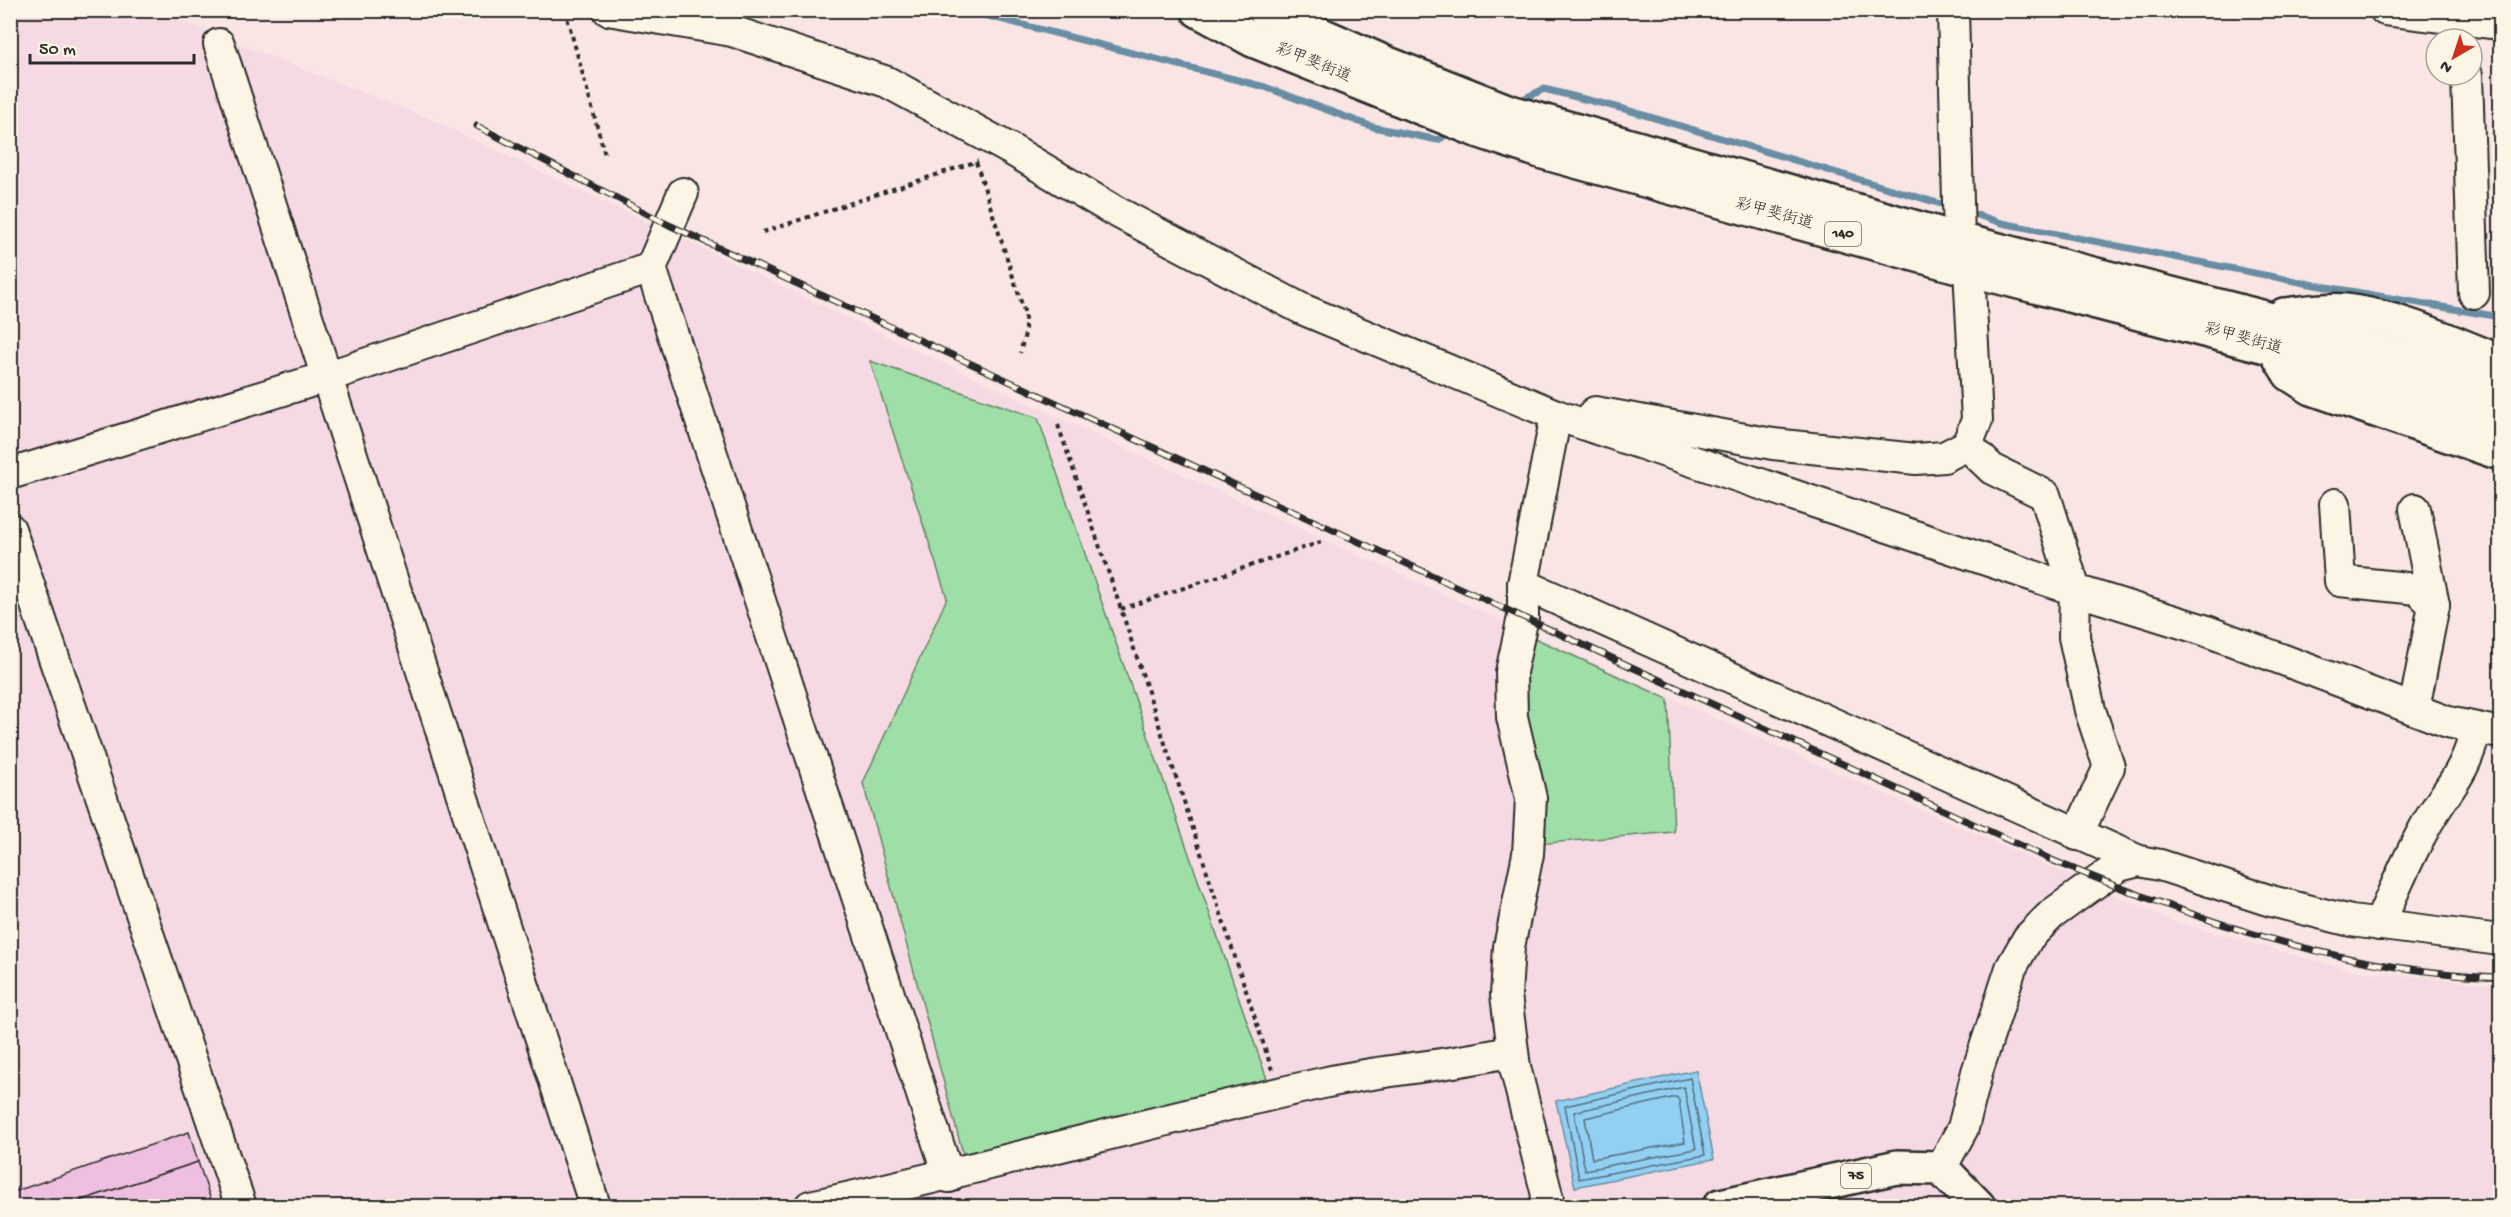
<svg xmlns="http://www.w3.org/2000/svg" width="2511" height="1217" viewBox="0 0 2511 1217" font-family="'Gochi Hand','Klee One',sans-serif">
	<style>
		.built { fill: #f5dae3 }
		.green { fill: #9fdea6; stroke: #658468; stroke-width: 1.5 }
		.water { fill: #92d0f3; stroke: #698ea3; stroke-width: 1.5 }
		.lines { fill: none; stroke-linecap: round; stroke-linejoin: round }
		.shore { stroke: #546d7b; stroke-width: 1.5 }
		.stream { stroke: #698ea3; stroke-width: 7 }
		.building { fill: #efbfe0; stroke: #2b2b2b; stroke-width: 1.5 }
		.minor-casing { stroke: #2b2b2b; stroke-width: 34 }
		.major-casing { stroke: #2b2b2b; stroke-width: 38 }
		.highway-casing { stroke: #2b2b2b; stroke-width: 38 }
		.path { stroke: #2b2b2b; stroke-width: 4; stroke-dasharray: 4.5 4.5; stroke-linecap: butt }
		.minor { stroke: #fcf5e5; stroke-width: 30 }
		.major { stroke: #fcf5e5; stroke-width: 33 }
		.highway { stroke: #fcf5e5; stroke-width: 33 }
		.rail-casing { stroke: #2b2b2b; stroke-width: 7 }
		.rail { stroke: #fcf5e5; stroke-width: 4.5; stroke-dasharray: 14; stroke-linecap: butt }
		.labels { text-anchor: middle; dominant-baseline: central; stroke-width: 5; stroke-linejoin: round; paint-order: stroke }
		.shield { fill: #fcf5e5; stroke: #6a6863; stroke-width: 1.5 }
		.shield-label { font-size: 15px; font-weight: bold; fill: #2b2b2b }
		.street-label { font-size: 16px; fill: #2b2b2b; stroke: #fcf5e5 }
	</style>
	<rect width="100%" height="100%" fill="#f8e5e4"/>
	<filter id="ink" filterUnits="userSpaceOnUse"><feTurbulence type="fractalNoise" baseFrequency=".0167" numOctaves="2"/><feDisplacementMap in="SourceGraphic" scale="12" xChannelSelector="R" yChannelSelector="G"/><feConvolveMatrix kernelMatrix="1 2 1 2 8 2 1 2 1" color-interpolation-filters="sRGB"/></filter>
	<g filter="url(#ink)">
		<path class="built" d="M 10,11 L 155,11 L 430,119 L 1061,419 L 1765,741 L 2175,922 L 2353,971 L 2500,985 L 2500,1206 L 11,1206 Z"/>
		<g class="green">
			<path d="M 870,361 L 1038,418 L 1269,1085 L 965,1161 L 863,783 L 947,598 Z"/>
			<path d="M 1530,636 L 1668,699 L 1674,832 L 1537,844 L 1518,719 Z"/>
		</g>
		<path class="water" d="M 1696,1070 L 1714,1159 L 1575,1187 L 1556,1101 Z"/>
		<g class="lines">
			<g class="shore">
				<path d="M 1690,1078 L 1705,1155 L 1579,1179 L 1565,1106 Z"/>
				<path d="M 1684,1087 L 1696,1149 L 1585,1170 L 1574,1112 Z"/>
				<path d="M 1676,1097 L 1679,1100 L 1685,1142 L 1592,1159 L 1585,1118 Z"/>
			</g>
			<g class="stream">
				<path d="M 965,10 L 1265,87 L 1373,127 L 1438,140 L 1443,137"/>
				<path d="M 1517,102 L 1544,89 L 1624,109 L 1951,207"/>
				<path d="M 1965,211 L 2002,223 L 2315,285 L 2500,317"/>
			</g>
		</g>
		<g class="building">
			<path d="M 189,1132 L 198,1162 L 64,1206 L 10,1206 L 10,1193 Z"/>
			<path d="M 198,1162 L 213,1206 L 64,1206 Z"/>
		</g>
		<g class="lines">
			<defs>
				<g id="minor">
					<path d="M 608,10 L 732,31 L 887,82 L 1010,149 L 1113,210 L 1302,309 L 1556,415 L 2075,590 L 2204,630 L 2448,722 L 2500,733"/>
					<path d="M 2385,10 L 2500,24"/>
					<path d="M 219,44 L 595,1206"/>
					<path d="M 2467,75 L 2474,293"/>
					<path d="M 683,193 L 651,268 L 949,1177"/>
					<path d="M 1595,412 L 1773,444 L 1916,459 L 1944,457 L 1967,445 L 1977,420 L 1969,269 L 1959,240 L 1953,10"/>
					<path d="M 1967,445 L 1992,469 L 2045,495 L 2075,590 L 2074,637 L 2090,710 L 2109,767 L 2077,835"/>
					<path d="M 10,474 L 326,377 L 651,268"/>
					<path d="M 2335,504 L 2340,581 L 2417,589 L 2434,605 L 2414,709"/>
					<path d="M 2415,509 L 2434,605"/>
					<path d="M 10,529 L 241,1206"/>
					<path d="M 1523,584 L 2139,861"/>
					<path d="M 2379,925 C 2393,892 2407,860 2424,829 C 2445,790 2466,775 2476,728"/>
					<path d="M 1941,1168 L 1963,1128 L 1977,1072 L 2011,968 L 2028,938 L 2052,914 L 2119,866 L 2139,861 L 2160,865 L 2271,901 L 2351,921 L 2500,940"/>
					<path d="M 810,1206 C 982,1169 1151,1121 1323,1083 C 1385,1069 1450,1066 1512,1051"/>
					<path d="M 1544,1206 L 1548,1199 L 1515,1067 L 1506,995 L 1509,947 L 1528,854 L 1531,798 L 1512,717 L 1511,672 L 1523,617 L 1523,584 L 1556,415"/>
				</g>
				<path id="major" d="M 1720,1206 L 1897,1167 L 1941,1168 L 1978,1206"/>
				<g id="highway">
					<path d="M 1198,10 L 1253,40 L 1477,130 L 1543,152 L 1969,269 L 2274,348 L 2476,412 L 2500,423"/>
					<path d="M 1265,10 L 1383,62 L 1507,111 L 1959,240 L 2261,317 L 2407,359 L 2500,392"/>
					<path d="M 2284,315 C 2304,313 2326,309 2345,311 C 2398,317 2451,342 2500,362"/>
					<path d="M 2274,348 L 2290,374 L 2312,388 L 2500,453"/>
				</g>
			</defs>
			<use href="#minor" class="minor-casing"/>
			<use href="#major" class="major-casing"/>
			<use href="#highway" class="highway-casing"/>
			<g class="path">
				<path d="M 565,10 L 605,155"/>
				<path d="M 976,162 L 1025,314 L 1025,334 L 1020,353"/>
				<path d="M 763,232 L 978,161"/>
				<path d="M 1058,425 L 1121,609 L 1272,1070"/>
				<path d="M 1121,609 L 1321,542"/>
			</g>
			<use href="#minor" class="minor"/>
			<use href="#major" class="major"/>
			<use href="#highway" class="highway"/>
			<defs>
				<path id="rail" d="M 477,126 L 669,225 L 2054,861 C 2196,920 2345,972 2500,977"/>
			</defs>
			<use href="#rail" class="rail-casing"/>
			<use href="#rail" class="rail"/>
		</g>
	</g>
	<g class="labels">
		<g class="shield">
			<rect x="1825" y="222" width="36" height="24" rx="4.5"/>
			<rect x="1841" y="1164" width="30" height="24" rx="4.5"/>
		</g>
		<g class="shield-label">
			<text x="1843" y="234">140</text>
			<text x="1856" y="1176">75</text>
		</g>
		<g class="street-label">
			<text transform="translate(1313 64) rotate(22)">彩甲斐街道</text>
			<text transform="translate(1774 215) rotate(15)">彩甲斐街道</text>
			<text transform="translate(2243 340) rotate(15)">彩甲斐街道</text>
		</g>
	</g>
	<rect width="2511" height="1217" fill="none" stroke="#fcf5e5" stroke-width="36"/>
	<rect x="18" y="18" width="2475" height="1181" fill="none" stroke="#2b2b2b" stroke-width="2" filter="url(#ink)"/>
	<g transform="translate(2454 57) rotate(219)"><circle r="28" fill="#fcf5e5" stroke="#a8a49b" stroke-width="1.5"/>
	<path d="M0-4.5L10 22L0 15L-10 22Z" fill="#c8321e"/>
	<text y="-9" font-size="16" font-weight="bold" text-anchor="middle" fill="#2b2b2b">N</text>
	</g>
	<path d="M30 54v9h164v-9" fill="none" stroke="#2b2b2b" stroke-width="3"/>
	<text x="39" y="54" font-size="18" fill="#2b2b2b" stroke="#fcf5e5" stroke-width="4.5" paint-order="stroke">50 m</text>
</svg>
